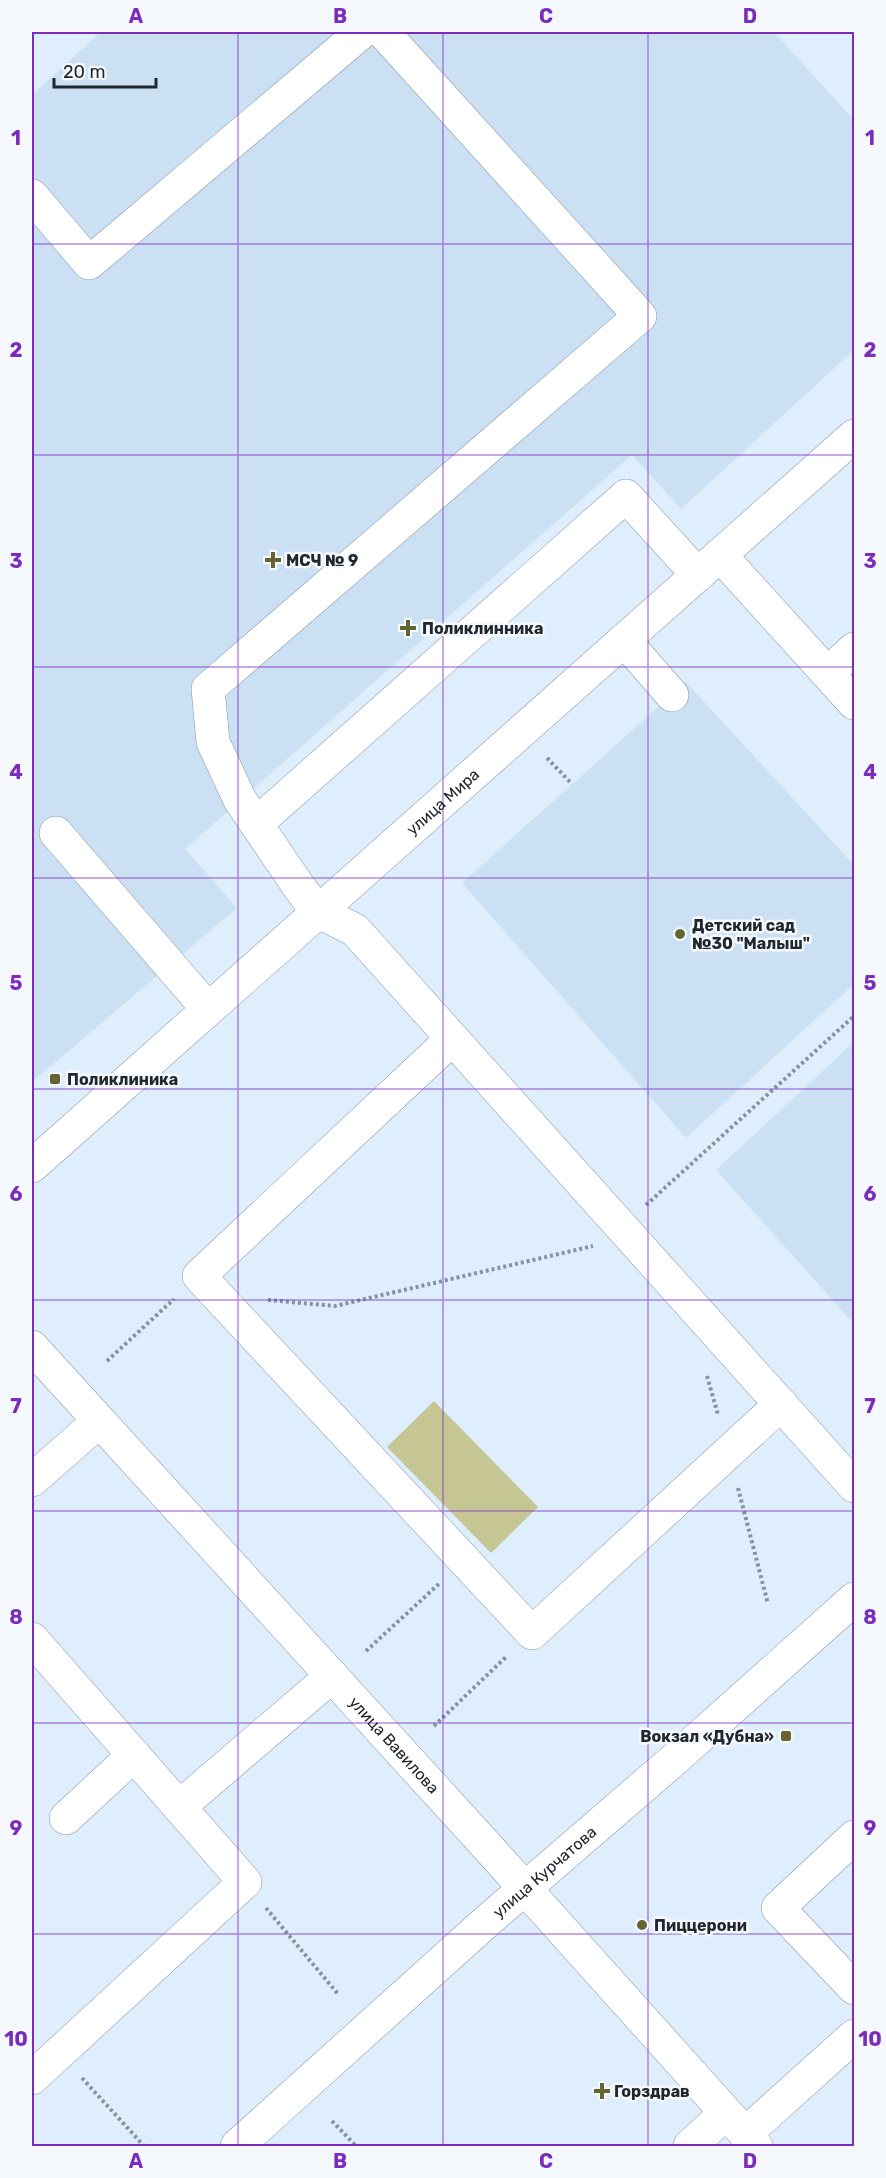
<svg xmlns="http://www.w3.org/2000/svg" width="886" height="2178" viewBox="0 0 886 2178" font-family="Rubik,sans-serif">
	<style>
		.built { fill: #cce0f3 }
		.green { fill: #c6c694 }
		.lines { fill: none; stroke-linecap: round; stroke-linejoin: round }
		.minor-casing { stroke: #8497a8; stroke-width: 34 }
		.major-casing { stroke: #8497a8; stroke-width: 34 }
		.path { stroke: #86929d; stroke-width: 4; stroke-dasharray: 3 3; stroke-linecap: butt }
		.minor { stroke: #fff; stroke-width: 33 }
		.major { stroke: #fff; stroke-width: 33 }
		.grid { fill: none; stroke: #7b2cbf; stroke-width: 1.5; stroke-opacity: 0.55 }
		.poi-dot { fill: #656531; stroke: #f5f9fd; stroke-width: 2 }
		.labels { text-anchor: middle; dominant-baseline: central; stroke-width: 5; stroke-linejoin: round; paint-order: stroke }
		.poi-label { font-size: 16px; font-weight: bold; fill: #20282e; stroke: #f5f9fd; text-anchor: start }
		.street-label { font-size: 16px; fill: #20282e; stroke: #f5f9fd }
		.neatline { fill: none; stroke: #7b2cbf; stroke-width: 2 }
		.grid-label { font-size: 20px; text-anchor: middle; font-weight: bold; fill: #7b2cbf }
	</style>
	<rect width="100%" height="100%" fill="#deeefd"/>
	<g class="built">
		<path d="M 101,32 L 774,32 L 854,120 L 854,350 L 681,509 L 632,455 L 185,849 L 237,908 L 32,1082 L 32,95 Z"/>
		<path d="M 686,682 L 854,865 L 854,984 L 686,1138 L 462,883 Z"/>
		<path d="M 854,1042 L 854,1324 L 716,1170 Z"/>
	</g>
	<path class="green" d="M 434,1401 L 538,1507 L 491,1553 L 387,1447 Z"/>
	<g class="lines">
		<defs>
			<g id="minor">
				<path d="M 383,32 L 640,316 L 208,689 L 213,742 L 240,800 L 299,887 L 317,911 L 355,930 L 854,1486"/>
				<path d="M 32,196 L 89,263 L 362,32"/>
				<path d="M 720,555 L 854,703"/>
				<path d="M 624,640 L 672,695"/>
				<path d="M 828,673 L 854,649"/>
				<path d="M 256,824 L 626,496 L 698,575"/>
				<path d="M 56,833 L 207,1008"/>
				<path d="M 452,1039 L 199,1276 L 532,1633 L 781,1404"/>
				<path id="s1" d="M 32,1347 L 494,1854 L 756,2146"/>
				<path d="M 32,1480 L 98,1422"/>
				<path d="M 32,1639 L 245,1882 L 32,2078"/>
				<path d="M 179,1807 L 332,1676"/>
				<path d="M 66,1818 L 134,1755"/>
				<path d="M 854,1837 L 778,1908 L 854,1988"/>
				<path d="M 745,2134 L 854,2036"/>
				<path d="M 690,2146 L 726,2113"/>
			</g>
			<g id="major">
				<path id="s2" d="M 32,1166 L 854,436"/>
				<path id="s3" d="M 237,2146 L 486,1922 L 676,1758 L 854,1599"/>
			</g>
		</defs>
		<use href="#minor" class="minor-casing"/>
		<use href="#major" class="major-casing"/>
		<g class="path">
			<path d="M 547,758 L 572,784"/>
			<path d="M 646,1205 L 854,1016"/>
			<path d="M 268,1300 L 335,1306 L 593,1246"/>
			<path d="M 107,1361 L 174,1299"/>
			<path d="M 707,1376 L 718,1415"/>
			<path d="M 738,1488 L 768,1604"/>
			<path d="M 366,1651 L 441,1582"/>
			<path d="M 434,1726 L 507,1656"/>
			<path d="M 266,1908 L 338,1994"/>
			<path d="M 82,2078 L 144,2146"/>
			<path d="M 332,2121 L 356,2146"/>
		</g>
		<use href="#minor" class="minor"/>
		<use href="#major" class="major"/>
	</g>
	<path class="grid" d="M 238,32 L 238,2146M 443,32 L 443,2146M 648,32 L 648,2146M 32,244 L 854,244M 32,455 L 854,455M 32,667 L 854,667M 32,878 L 854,878M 32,1089 L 854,1089M 32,1300 L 854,1300M 32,1511 L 854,1511M 32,1723 L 854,1723M 32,1934 L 854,1934"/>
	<g class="poi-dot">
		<path d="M270 551h6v6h6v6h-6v6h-6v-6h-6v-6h6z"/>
		<path d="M405 619h6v6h6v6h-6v6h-6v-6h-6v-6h6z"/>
		<circle cx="680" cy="934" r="6"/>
		<rect x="49" y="1073" width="12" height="12" rx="3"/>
		<rect x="780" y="1730" width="12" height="12" rx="3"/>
		<circle cx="642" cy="1925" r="6"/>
		<path d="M599 2082h6v6h6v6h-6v6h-6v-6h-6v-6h6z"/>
	</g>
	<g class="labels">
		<g class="poi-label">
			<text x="286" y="560">МСЧ № 9</text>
			<text x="422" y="628">Поликлинника</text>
			<text x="692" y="925">Детский сад<tspan x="692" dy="18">№30 "Малыш"</tspan></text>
			<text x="67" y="1079">Поликлиника</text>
			<text x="774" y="1736" text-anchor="end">Вокзал «Дубна»</text>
			<text x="654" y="1925">Пиццерони</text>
			<text x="614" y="2091">Горздрав</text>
		</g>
		<g class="street-label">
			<text stroke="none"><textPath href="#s2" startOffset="549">улица Мира</textPath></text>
			<text stroke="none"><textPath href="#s1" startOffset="538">улица Вавилова</textPath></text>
			<text stroke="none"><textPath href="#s3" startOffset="412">улица Курчатова</textPath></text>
		</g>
	</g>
	<rect width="886" height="2178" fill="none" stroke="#f5f9fd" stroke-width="66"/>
	<path d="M54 78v9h102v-9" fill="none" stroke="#20282e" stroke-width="3"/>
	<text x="63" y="78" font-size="18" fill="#20282e" stroke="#f5f9fd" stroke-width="4.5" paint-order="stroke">20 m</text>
	<rect x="33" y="33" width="820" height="2112" class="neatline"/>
	<g class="grid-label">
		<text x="136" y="23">A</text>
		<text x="340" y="23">B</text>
		<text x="546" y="23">C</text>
		<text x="750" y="23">D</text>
		<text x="16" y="145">1</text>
		<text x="870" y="145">1</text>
		<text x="16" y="357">2</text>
		<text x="870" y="357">2</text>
		<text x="16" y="568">3</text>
		<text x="870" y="568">3</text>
		<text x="16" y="779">4</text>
		<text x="870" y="779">4</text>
		<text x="16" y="990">5</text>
		<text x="870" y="990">5</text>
		<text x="16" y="1201">6</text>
		<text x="870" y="1201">6</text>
		<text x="16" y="1413">7</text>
		<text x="870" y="1413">7</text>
		<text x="16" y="1624">8</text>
		<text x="870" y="1624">8</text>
		<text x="16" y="1835">9</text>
		<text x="870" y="1835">9</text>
		<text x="16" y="2046">10</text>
		<text x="870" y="2046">10</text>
		<text x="136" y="2168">A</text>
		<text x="340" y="2168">B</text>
		<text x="546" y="2168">C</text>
		<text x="750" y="2168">D</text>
	</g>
</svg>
